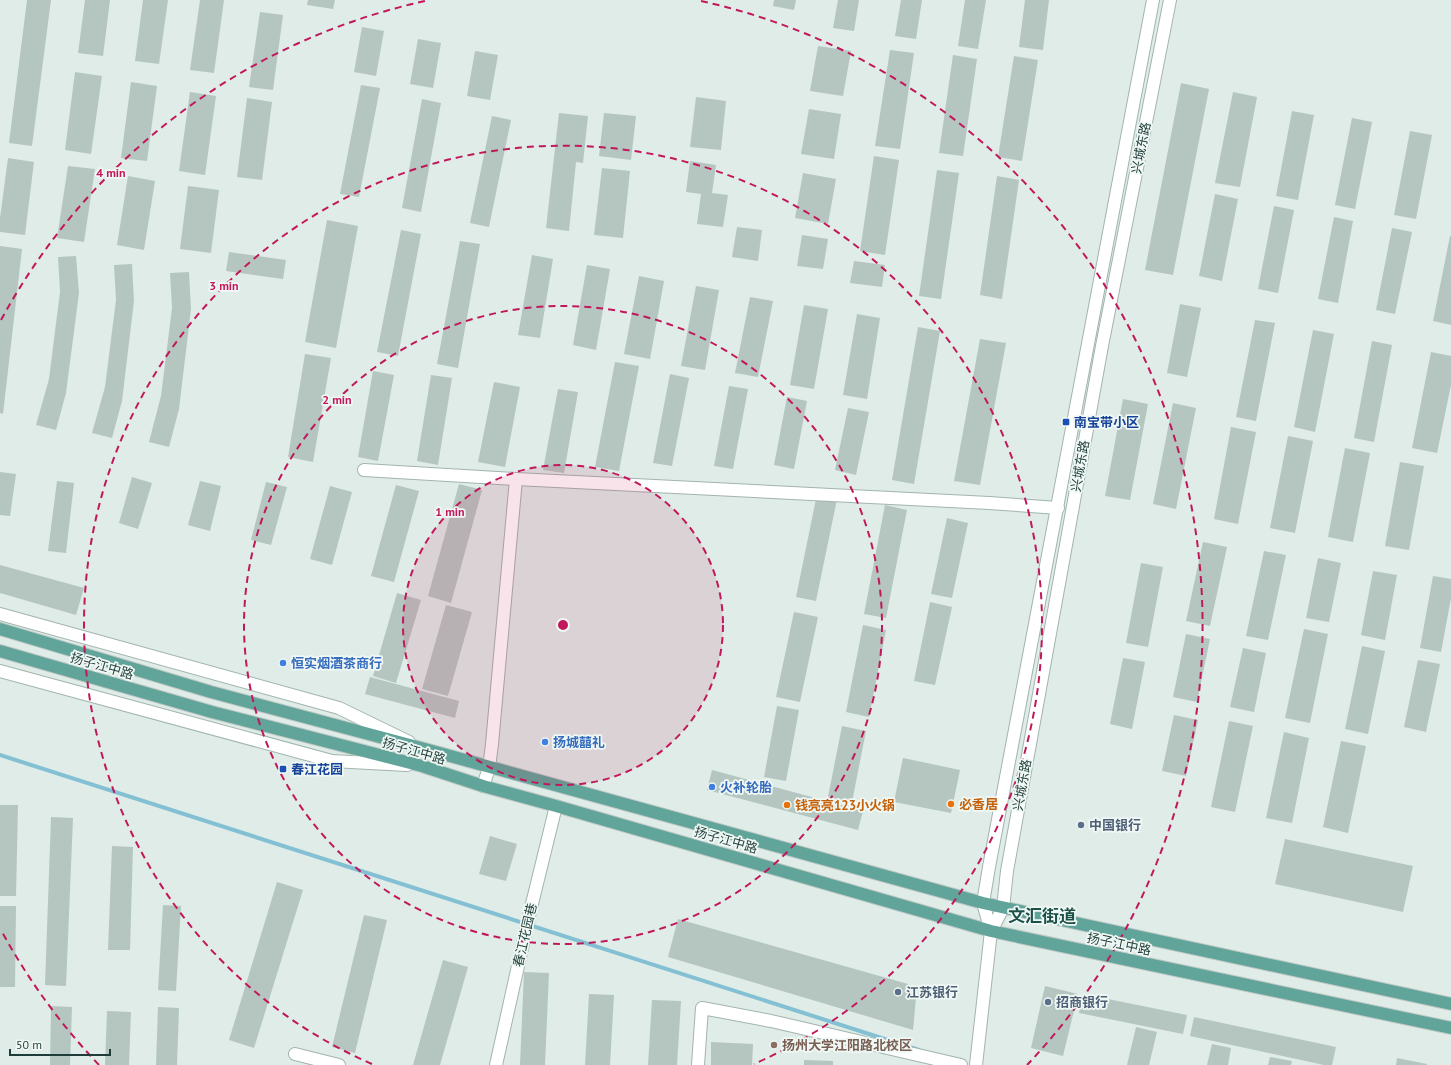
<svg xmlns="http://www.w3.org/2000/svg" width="1451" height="1065" viewBox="0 0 1451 1065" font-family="'PT Sans','Noto Sans SC',sans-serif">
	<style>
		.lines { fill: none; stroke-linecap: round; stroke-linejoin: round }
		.stream { stroke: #84c0d4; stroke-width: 4 }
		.building { fill: #b5c6c1 }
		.minor-casing { stroke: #a2b4af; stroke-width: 14 }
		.major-casing { stroke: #c0c9c7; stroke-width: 14 }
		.minor { stroke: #fff; stroke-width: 12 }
		.major { stroke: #61a499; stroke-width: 12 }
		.ring { fill: none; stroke: #c2185b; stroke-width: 2; stroke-dasharray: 7 5 }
		.transit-dot { fill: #1a4fb4; stroke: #f0f8f5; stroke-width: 1.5 }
		.shop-dot { fill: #3f7fe0; stroke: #f0f8f5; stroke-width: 1.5 }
		.food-dot { fill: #e8710a; stroke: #f0f8f5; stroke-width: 1.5 }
		.service-dot { fill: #5c6f8a; stroke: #f0f8f5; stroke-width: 1.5 }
		.education-dot { fill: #8d6e63; stroke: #f0f8f5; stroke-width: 1.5 }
		.labels { text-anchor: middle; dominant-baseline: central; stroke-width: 3.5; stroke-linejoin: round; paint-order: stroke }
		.street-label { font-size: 13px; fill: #1f3d38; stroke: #f0f8f5 }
		.transit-label { font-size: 13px; font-weight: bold; fill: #164399; stroke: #f0f8f5; text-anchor: start }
		.shop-label { font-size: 13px; font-weight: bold; fill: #366cbe; stroke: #f0f8f5; text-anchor: start }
		.food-label { font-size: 13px; font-weight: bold; fill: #c56008; stroke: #f0f8f5; text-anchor: start }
		.service-label { font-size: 13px; font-weight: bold; fill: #4e5e75; stroke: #f0f8f5; text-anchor: start }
		.education-label { font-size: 13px; font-weight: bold; fill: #785e54; stroke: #f0f8f5; text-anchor: start }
		.district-label { font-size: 17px; font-weight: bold; fill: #1a5048; stroke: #f0f8f5 }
		.centre { fill: #c2185b; stroke: #f0f8f5; stroke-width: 2 }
		.ring-label { font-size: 12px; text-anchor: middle; font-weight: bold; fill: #c2185b; stroke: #f0f8f5; stroke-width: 3.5; stroke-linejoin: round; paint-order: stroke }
	</style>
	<rect width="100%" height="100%" fill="#dfece7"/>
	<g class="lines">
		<path class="stream" d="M 0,755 L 919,1050"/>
	</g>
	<g class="building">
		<path d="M 27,0 L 51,0 L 32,146 L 9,143 Z"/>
		<path d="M 85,0 L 110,0 L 103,56 L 78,53 Z"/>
		<path d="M 143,0 L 168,0 L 159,64 L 135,61 Z"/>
		<path d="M 200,0 L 224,0 L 214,73 L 190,70 Z"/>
		<path d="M 308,0 L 335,0 L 333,9 L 307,5 Z"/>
		<path d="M 774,0 L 796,0 L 794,10 L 773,6 Z"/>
		<path d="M 838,0 L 859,0 L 854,31 L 833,28 Z"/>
		<path d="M 901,0 L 922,0 L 916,39 L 895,36 Z"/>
		<path d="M 965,0 L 986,0 L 978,49 L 958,46 Z"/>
		<path d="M 1025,0 L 1049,0 L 1043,50 L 1019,47 Z"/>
		<path d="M 260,12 L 283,15 L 273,90 L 249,87 Z"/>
		<path d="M 362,27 L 384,31 L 376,76 L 354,72 Z"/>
		<path d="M 418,39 L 441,43 L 433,88 L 410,84 Z"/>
		<path d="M 818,46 L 851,51 L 843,96 L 810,91 Z"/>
		<path d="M 890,50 L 914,53 L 900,149 L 875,146 Z"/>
		<path d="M 475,51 L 498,55 L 490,100 L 467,96 Z"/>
		<path d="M 953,55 L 977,59 L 963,156 L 939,153 Z"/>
		<path d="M 1014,56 L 1038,60 L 1022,161 L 998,157 Z"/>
		<path d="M 75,72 L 102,76 L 91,154 L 65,150 Z"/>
		<path d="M 131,82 L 157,86 L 147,161 L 121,158 Z"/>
		<path d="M 1181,83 L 1209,89 L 1173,275 L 1145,270 Z"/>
		<path d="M 361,85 L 380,88 L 359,197 L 340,194 Z"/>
		<path d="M 190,92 L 216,96 L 205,175 L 179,171 Z"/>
		<path d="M 1233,92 L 1257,97 L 1240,187 L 1215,183 Z"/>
		<path d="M 696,97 L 726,101 L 721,150 L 690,147 Z"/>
		<path d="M 247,98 L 272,102 L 262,180 L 237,177 Z"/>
		<path d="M 422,99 L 441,103 L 421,212 L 402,208 Z"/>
		<path d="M 809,109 L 841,114 L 834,159 L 801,154 Z"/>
		<path d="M 1292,111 L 1314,115 L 1298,200 L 1276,196 Z"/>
		<path d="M 559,113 L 588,116 L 583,163 L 576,162 L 569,231 L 546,228 Z"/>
		<path d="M 604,113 L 636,116 L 631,160 L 599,156 Z"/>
		<path d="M 492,116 L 511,120 L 489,227 L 470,223 Z"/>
		<path d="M 1352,118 L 1372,122 L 1355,209 L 1335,205 Z"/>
		<path d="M 1410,131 L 1432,135 L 1416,219 L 1394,215 Z"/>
		<path d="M 874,156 L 899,160 L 885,255 L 860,251 Z"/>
		<path d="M 8,158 L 34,162 L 25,235 L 0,232 L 0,218 Z"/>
		<path d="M 690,161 L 716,165 L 712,193 L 728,195 L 723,227 L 697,224 L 701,194 L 686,192 Z"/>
		<path d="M 68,166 L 95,169 L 84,242 L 57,238 Z"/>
		<path d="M 602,168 L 630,171 L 623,238 L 594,235 Z"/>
		<path d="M 937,170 L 959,173 L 941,299 L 919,296 Z"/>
		<path d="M 803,173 L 836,179 L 828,224 L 795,218 Z"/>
		<path d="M 128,176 L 155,181 L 144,250 L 117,245 Z"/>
		<path d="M 997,176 L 1019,180 L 1002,299 L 980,295 Z"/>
		<path d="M 188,186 L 219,190 L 211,253 L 180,249 Z"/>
		<path d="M 1215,194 L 1238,199 L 1222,281 L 1199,276 Z"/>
		<path d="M 1274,206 L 1294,210 L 1278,293 L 1258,289 Z"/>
		<path d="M 1334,217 L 1353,221 L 1338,303 L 1318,299 Z"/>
		<path d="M 327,220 L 358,226 L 336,348 L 305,342 Z"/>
		<path d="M 737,227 L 762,230 L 758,261 L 732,257 Z"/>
		<path d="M 1392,228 L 1412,232 L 1395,314 L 1376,310 Z"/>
		<path d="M 401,230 L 421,234 L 398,356 L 377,352 Z"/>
		<path d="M 802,235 L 828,239 L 823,269 L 797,266 Z"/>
		<path d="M 1450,236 L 1451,236 L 1451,325 L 1433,321 Z"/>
		<path d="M 460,241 L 480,244 L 458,368 L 437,364 Z"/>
		<path d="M 0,246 L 22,249 L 3,414 L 0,413 Z"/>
		<path d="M 229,252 L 286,260 L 283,279 L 226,271 Z"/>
		<path d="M 532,255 L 553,259 L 540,338 L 518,335 Z"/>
		<path d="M 76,256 L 79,293 L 66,393 L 56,430 L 36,425 L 49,379 L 60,292 L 58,257 Z"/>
		<path d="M 854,261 L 885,265 L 882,287 L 850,283 Z"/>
		<path d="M 132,264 L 134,301 L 122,401 L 112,438 L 92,433 L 105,387 L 116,300 L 114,265 Z"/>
		<path d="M 587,265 L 610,269 L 596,350 L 573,345 Z"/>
		<path d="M 189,272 L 191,309 L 179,409 L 169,447 L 149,442 L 161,396 L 172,308 L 170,273 Z"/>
		<path d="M 639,276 L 664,281 L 650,359 L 624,354 Z"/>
		<path d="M 696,286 L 719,290 L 705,370 L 681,366 Z"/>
		<path d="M 750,297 L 773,301 L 758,377 L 735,373 Z"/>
		<path d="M 1180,304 L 1201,308 L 1187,377 L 1167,373 Z"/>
		<path d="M 804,305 L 828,309 L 814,389 L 790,385 Z"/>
		<path d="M 857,314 L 880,318 L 867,399 L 843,395 Z"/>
		<path d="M 1255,320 L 1275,323 L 1256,421 L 1236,417 Z"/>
		<path d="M 918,327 L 940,331 L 914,484 L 892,480 Z"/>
		<path d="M 1313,330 L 1334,334 L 1315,432 L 1294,427 Z"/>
		<path d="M 980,339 L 1006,343 L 980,485 L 954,481 Z"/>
		<path d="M 1372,341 L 1392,345 L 1374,442 L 1354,438 Z"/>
		<path d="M 1431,352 L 1451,356 L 1451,385 L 1437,453 L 1412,448 Z"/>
		<path d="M 305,354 L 331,358 L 313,462 L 288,457 Z"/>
		<path d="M 615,362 L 639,366 L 619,471 L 595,467 Z"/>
		<path d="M 373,371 L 394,375 L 378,461 L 358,457 Z"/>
		<path d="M 670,374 L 689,378 L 672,466 L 653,463 Z"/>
		<path d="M 431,375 L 452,378 L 438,465 L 417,461 Z"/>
		<path d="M 494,382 L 520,387 L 505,467 L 478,462 Z"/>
		<path d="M 729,386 L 748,389 L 733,469 L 714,466 Z"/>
		<path d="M 558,389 L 578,392 L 564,473 L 543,470 Z"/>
		<path d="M 787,397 L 807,401 L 794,469 L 774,465 Z"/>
		<path d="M 1123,399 L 1148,404 L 1130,500 L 1105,496 Z"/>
		<path d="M 1173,403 L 1196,408 L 1176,509 L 1153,504 Z"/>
		<path d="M 848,408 L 869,412 L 856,475 L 835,470 Z"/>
		<path d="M 1231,427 L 1256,432 L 1238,524 L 1214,519 Z"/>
		<path d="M 1288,436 L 1313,441 L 1295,533 L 1270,528 Z"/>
		<path d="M 1345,448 L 1370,453 L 1353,542 L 1328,537 Z"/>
		<path d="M 1400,462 L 1424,466 L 1409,550 L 1385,546 Z"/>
		<path d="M 0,472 L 16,474 L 10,516 L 0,515 Z"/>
		<path d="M 132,477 L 152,483 L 138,529 L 119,523 Z"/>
		<path d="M 57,481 L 74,483 L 66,553 L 48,551 Z"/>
		<path d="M 200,481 L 221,486 L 210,531 L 188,525 Z"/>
		<path d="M 266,482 L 287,487 L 271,545 L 251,540 Z"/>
		<path d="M 459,484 L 482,490 L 451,603 L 428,596 Z"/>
		<path d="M 396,485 L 419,491 L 394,582 L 371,576 Z"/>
		<path d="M 330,486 L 352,492 L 332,565 L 310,559 Z"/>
		<path d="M 817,494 L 837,499 L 816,601 L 796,597 Z"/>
		<path d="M 885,505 L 907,510 L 886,618 L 864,614 Z"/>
		<path d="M 947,518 L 968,523 L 952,598 L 931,594 Z"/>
		<path d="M 1203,542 L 1227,547 L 1210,626 L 1186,621 Z"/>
		<path d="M 1264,551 L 1286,555 L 1268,640 L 1246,636 Z"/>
		<path d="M 1318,558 L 1341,563 L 1329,622 L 1306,618 Z"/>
		<path d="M 1141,563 L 1163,567 L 1148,647 L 1126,643 Z"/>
		<path d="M 0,565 L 84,588 L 76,615 L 0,593 Z"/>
		<path d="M 1373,571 L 1397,575 L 1385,640 L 1361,635 Z"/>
		<path d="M 1433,576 L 1451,579 L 1451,598 L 1441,652 L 1420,648 Z"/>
		<path d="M 397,593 L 421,600 L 396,683 L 373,676 Z"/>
		<path d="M 930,602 L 952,607 L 935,685 L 914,681 Z"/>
		<path d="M 446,605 L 472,612 L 448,696 L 422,689 Z"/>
		<path d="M 794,612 L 818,617 L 800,702 L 776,697 Z"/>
		<path d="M 863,625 L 886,630 L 869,717 L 846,712 Z"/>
		<path d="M 1304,629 L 1328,634 L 1310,723 L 1285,718 Z"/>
		<path d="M 1186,634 L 1210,639 L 1197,702 L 1173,697 Z"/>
		<path d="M 1362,646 L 1385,651 L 1368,734 L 1345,729 Z"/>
		<path d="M 1243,648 L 1266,653 L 1254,712 L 1230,707 Z"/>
		<path d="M 1123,658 L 1145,662 L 1132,729 L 1110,724 Z"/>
		<path d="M 1418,660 L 1440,664 L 1426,732 L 1404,727 Z"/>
		<path d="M 370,677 L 459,701 L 455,718 L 365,694 Z"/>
		<path d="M 777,706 L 799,710 L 786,781 L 764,777 Z"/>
		<path d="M 1174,715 L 1198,720 L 1186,776 L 1162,771 Z"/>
		<path d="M 1229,721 L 1253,726 L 1235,812 L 1211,807 Z"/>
		<path d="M 842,726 L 866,731 L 852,802 L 828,797 Z"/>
		<path d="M 1284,732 L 1309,738 L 1292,823 L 1266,818 Z"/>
		<path d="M 1341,741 L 1366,746 L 1348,833 L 1323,827 Z"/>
		<path d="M 903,758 L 960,770 L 951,813 L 894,802 Z"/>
		<path d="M 712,770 L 863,811 L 858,830 L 707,790 Z"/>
		<path d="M 0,805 L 18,805 L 16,896 L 0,896 Z"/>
		<path d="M 51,817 L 73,818 L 66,986 L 45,985 Z"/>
		<path d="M 490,836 L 517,844 L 506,881 L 479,874 Z"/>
		<path d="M 1285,839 L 1413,866 L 1403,912 L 1275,884 Z"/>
		<path d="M 112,846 L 133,847 L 130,950 L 108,950 Z"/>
		<path d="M 277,882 L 303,890 L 254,1048 L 229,1040 Z"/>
		<path d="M 163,905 L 181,906 L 176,991 L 158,990 Z"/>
		<path d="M 0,906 L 16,906 L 15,987 L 0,987 Z"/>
		<path d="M 364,915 L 387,920 L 355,1053 L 332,1047 Z"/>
		<path d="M 678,919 L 908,984 L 916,998 L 913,1030 L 668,957 Z"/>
		<path d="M 443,960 L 468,967 L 440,1065 L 413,1065 Z"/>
		<path d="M 524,972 L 549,973 L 545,1065 L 520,1065 Z"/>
		<path d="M 1045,986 L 1078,994 L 1063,1056 L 1031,1048 Z"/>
		<path d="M 589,994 L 614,995 L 610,1065 L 585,1065 Z"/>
		<path d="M 1083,994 L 1187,1015 L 1183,1034 L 1079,1013 Z"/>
		<path d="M 652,1000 L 681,1001 L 677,1065 L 648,1065 Z"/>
		<path d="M 51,1006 L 72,1007 L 70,1065 L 50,1065 Z"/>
		<path d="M 158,1007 L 179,1008 L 177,1065 L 156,1065 Z"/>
		<path d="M 107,1011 L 131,1012 L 129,1065 L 105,1065 Z"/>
		<path d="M 1194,1017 L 1336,1047 L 1332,1065 L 1324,1065 L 1190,1036 Z"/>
		<path d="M 1136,1027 L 1157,1032 L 1149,1065 L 1127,1065 Z"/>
		<path d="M 711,1042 L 753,1044 L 752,1065 L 711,1065 Z"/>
		<path d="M 1212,1044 L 1231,1048 L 1228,1065 L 1207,1065 Z"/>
		<path d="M 1270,1057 L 1292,1061 L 1291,1065 L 1268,1065 Z"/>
		<path d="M 1397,1058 L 1427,1064 L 1427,1065 L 1396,1065 Z"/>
		<path d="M 804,1060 L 833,1061 L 833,1065 L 804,1065 Z"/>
	</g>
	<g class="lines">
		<defs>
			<g id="minor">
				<path d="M 364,470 L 516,479 L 989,503 L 1058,508"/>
				<path d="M 0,614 L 339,708 L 409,742"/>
				<path d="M 0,671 L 332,761 L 407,765"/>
				<path d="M 483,786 L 489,768 L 492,744 L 516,479"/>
				<path d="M 991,931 L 983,903 L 989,867 L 1153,0"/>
				<path d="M 295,1054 L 339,1065"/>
				<path d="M 496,1065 L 530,912 L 556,806"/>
				<path d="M 698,1065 L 702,1008 L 771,1021 L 961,1065"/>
				<path d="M 976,1065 L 991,931 L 1003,908 L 1007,871 L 1102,346 L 1170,0"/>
			</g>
			<g id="major">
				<path d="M 0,629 L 211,692 L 425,749 L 983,903 L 1451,1004"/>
				<path d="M 0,651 L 212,712 L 422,766 L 483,786 L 556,806 L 991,931 L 1451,1028"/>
			</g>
		</defs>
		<use href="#minor" class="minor-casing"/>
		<use href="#major" class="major-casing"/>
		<use href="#minor" class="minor"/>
		<use href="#major" class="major"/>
	</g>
	<circle cx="563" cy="625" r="160" fill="#c2185b" fill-opacity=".12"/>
	<g class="ring">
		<circle cx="563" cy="625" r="160"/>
		<circle cx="563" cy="625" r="319"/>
		<path d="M372 1064A479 479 0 1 1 754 1064"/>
		<path d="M99 1065A639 639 0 0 1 1 930M1 320A639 639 0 0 1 425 1M701 1A639 639 0 0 1 1027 1065"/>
	</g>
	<g class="transit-dot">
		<rect x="1062" y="418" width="8" height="8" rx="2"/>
		<rect x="279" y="765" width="8" height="8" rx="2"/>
	</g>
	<g class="shop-dot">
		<circle cx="283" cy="663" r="4"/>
		<circle cx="545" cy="742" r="4"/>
		<circle cx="712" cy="787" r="4"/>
	</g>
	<g class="food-dot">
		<circle cx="951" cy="804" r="4"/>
		<circle cx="787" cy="805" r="4"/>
	</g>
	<g class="service-dot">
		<circle cx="1081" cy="825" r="4"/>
		<circle cx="898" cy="992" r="4"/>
		<circle cx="1048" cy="1002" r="4"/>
	</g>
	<circle class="education-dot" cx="774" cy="1045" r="4"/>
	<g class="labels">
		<g class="street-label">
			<text transform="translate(1141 148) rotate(-79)">兴城东路</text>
			<text transform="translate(1080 466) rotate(-80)">兴城东路</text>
			<text transform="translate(102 666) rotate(16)">扬子江中路</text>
			<text transform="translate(414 751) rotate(16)">扬子江中路</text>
			<text transform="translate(1022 785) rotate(-80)">兴城东路</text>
			<text transform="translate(726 840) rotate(16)">扬子江中路</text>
			<text transform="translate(525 935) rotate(-77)">春江花园巷</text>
			<text transform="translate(1119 944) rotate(12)">扬子江中路</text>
		</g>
		<g class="transit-label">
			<text x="1074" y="422">南宝带小区</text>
			<text x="291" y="769">春江花园</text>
		</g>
		<g class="shop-label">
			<text x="291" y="663">恒实烟酒茶商行</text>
			<text x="553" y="742">扬城囍礼</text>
			<text x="720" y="787">火补轮胎</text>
		</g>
		<g class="food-label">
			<text x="959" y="804">必香居</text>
			<text x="795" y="805">钱亮亮123小火锅</text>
		</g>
		<g class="service-label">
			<text x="1089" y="825">中国银行</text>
			<text x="906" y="992">江苏银行</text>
			<text x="1056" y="1002">招商银行</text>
		</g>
		<g class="education-label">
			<text x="782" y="1045">扬州大学江阳路北校区</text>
		</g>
		<g class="district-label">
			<text x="1042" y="916">文汇街道</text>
		</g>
	</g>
	<circle cx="563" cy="625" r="6" class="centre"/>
	<g class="ring-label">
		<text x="111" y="177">4 min</text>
		<text x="224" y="290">3 min</text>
		<text x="337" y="404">2 min</text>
		<text x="450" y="516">1 min</text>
	</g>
	<path d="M10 1049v6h100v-6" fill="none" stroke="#1f3d38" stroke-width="2"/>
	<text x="16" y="1049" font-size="12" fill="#1f3d38" stroke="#f0f8f5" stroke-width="3" paint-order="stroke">50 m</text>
</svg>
